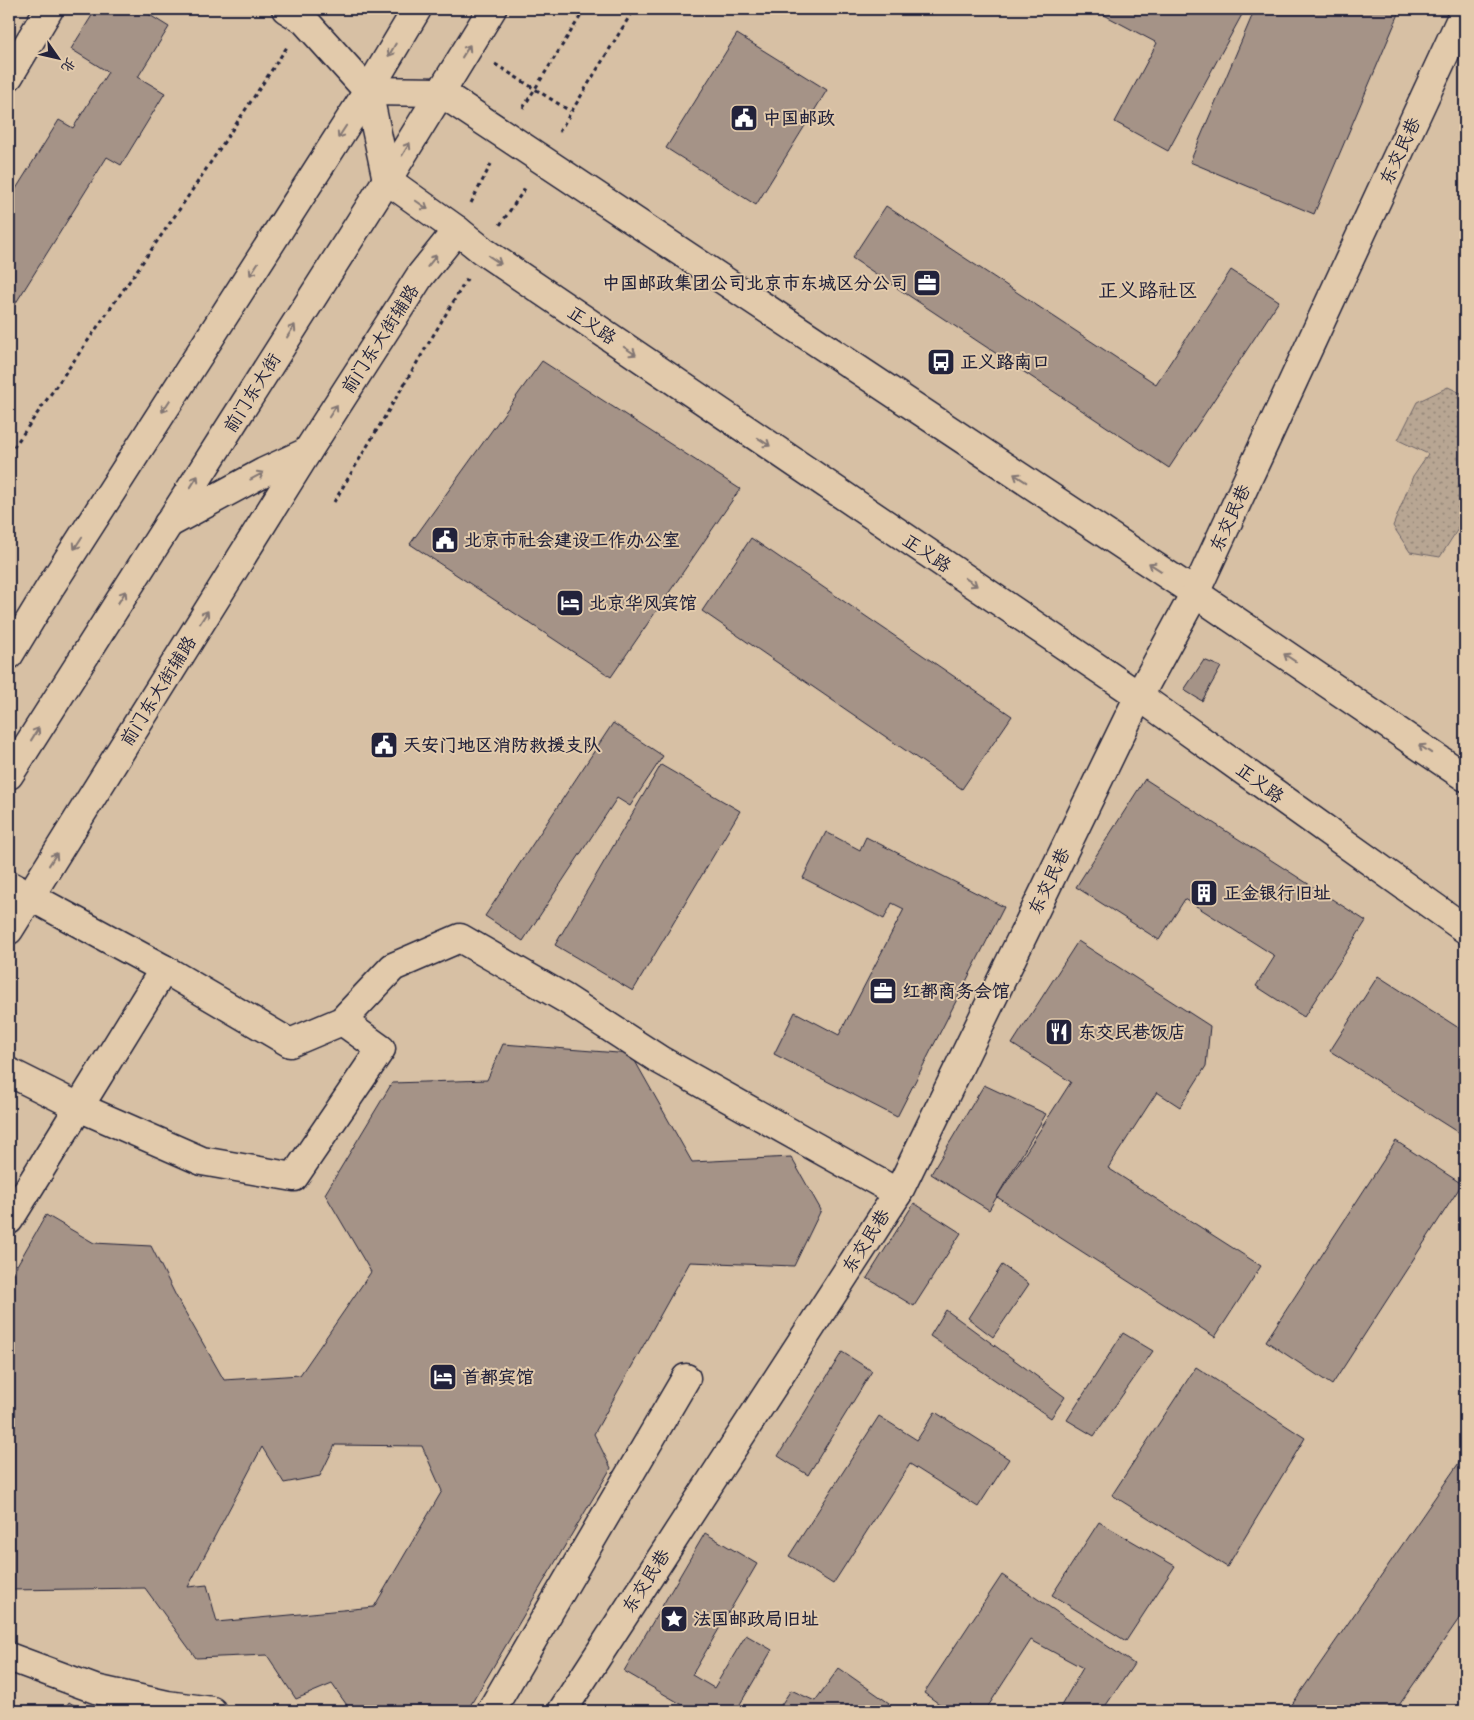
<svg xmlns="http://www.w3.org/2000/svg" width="1474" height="1720" viewBox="0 0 1474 1720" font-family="'Shantell Sans','LXGW WenKai TC',sans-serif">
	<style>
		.grass { fill: url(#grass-dots); stroke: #6d6467 }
		.building { fill: #a59387; stroke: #22223b; fill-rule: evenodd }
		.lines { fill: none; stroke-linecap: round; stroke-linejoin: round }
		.minor-casing { stroke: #22223b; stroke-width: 31 }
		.major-casing { stroke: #22223b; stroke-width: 31 }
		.path { stroke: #22223b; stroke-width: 3; stroke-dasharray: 4 4; stroke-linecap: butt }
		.minor { stroke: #e2caab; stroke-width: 28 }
		.major { stroke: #e2caab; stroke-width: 28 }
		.oneway { stroke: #827673 }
		.labels { text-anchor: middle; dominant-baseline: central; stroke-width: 4; stroke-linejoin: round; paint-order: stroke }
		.poi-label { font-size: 18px; font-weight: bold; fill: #22223b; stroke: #e2caab; text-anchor: start }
		.street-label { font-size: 18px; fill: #22223b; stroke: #e2caab }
		.quarter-label { font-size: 20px; fill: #22223b; stroke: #e2caab }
	</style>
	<defs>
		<pattern id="grass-dots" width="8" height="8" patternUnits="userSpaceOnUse" patternTransform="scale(1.25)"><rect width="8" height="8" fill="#b8a693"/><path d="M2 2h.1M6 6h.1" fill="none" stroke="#958779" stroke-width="1.8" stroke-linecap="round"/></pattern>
	</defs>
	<rect width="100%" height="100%" fill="#d7c0a4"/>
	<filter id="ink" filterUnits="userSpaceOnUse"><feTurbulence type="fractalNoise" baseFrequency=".02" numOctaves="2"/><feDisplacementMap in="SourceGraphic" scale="10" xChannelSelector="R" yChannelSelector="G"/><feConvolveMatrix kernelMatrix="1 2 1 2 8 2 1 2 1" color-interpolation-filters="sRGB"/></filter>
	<g filter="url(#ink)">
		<path class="grass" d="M 1448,387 L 1465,395 L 1465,518 L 1440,557 L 1410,552 L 1393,526 L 1413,476 L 1428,454 L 1398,440 L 1417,402 Z"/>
		<g class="building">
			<path d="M 96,9 L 140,9 L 169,27 L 138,77 L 165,93 L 121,165 L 107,157 L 9,314 L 9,200 L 59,120 L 73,128 L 108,72 L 71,49 Z"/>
			<path d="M 1093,9 L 1245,9 L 1168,151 L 1115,122 L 1157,43 Z"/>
			<path d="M 1255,9 L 1401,9 L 1314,214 L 1190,162 Z"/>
			<path d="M 737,34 L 827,90 L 756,205 L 666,148 Z"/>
			<path d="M 886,206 L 1156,384 L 1231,270 L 1279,301 L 1169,468 L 852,258 Z"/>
			<path d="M 542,361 L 740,489 L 611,677 L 410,544 Z"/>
			<path d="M 751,538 L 1012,716 L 962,789 L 702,611 Z"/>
			<path d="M 1204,660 L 1221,667 L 1202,701 L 1184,690 Z"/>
			<path d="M 613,723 L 663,756 L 630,806 L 617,798 L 523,941 L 485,916 Z"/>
			<path d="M 661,765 L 740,811 L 633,991 L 555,945 Z"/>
			<path d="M 1145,779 L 1366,921 L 1304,1017 L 1256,986 L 1275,956 L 1185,899 L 1159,940 L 1076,887 Z"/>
			<path d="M 826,832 L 860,850 L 866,837 L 1004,907 L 897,1117 L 774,1054 L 795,1012 L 839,1035 L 904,909 L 892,903 L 884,919 L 803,878 Z"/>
			<path d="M 1078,941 L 1210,1026 L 1206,1066 L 1180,1107 L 1157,1092 L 1108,1168 L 1261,1266 L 1215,1337 L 997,1197 L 1071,1082 L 1012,1044 Z"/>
			<path d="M 1378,976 L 1465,1032 L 1465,1137 L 1330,1051 Z"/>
			<path d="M 503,1044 L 631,1054 L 692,1162 L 791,1157 L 821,1210 L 794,1266 L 690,1262 L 594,1434 L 611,1468 L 467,1711 L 351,1711 L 332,1684 L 296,1699 L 267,1655 L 196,1658 L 145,1588 L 9,1590 L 9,1279 L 46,1215 L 94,1243 L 151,1246 L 176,1296 L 224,1380 L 300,1375 L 371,1272 L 325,1194 L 392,1083 L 487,1080 ZM 335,1445 L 422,1446 L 442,1491 L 374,1607 L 217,1622 L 207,1585 L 188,1587 L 262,1447 L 284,1483 L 320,1476 Z"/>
			<path d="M 984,1085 L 1046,1114 L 989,1210 L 931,1174 Z"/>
			<path d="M 1396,1141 L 1462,1184 L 1332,1385 L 1266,1341 Z"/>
			<path d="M 914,1203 L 961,1233 L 914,1306 L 867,1278 Z"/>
			<path d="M 1002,1265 L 1029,1284 L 993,1337 L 968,1318 Z"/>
			<path d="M 946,1310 L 1065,1397 L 1051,1418 L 930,1336 Z"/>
			<path d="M 1123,1333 L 1153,1351 L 1094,1436 L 1067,1420 Z"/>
			<path d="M 842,1352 L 872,1371 L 808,1475 L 778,1456 Z"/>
			<path d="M 1196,1367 L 1305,1438 L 1227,1567 L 1112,1495 Z"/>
			<path d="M 935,1412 L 1009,1459 L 978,1507 L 910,1464 L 833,1584 L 789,1556 L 879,1416 L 917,1440 Z"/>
			<path d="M 1465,1454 L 1465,1610 L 1395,1711 L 1298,1711 L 1291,1706 Z"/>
			<path d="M 1099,1522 L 1175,1566 L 1126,1641 L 1052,1595 Z"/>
			<path d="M 705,1533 L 757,1564 L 692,1675 L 714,1688 L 746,1635 L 772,1650 L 736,1711 L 693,1711 L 624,1671 Z"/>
			<path d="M 1002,1575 L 1134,1664 L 1102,1711 L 1058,1711 L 1083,1668 L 1031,1640 L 985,1711 L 949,1711 L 924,1693 Z"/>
			<path d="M 839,1668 L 889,1703 L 884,1711 L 777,1711 L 791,1690 L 815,1701 Z"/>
			<path d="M 69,1702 L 83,1711 L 63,1711 Z"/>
		</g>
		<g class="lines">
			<defs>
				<g id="minor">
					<path d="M 286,9 L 304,20 L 368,91 L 387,180 L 457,230 L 483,251 L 1139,696 L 1465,929"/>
					<path d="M 9,76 L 49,9"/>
					<path d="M 368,91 L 440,92 L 1195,593 L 1465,777"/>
					<path d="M 168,524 L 264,472 L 307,452"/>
					<path d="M 9,885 L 164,969 L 290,1043 L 342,1021 L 393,967 L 460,938 L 566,999 L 660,1060 L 898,1193"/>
					<path d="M 9,930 L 307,452 L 420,276 L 457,230"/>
					<path d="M 164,969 L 79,1107 L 202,1161 L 294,1177 L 381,1049 L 342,1021"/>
					<path d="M 9,1072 L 79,1107 L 9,1220"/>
					<path d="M 9,1657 L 95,1689 L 167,1705 L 212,1711"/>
					<path d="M 491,1711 L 686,1378"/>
					<path d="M 562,1711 L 898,1193 L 1139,696 L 1195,593 L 1465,10"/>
				</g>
				<g id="major">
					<path d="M 9,655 L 49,589 L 368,91 L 417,9"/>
					<path d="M 9,775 L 387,180 L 492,9"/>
				</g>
			</defs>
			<use href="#minor" class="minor-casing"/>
			<use href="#major" class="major-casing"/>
			<g class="path">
				<path d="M 495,64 L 570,111"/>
				<path d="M 523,108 L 585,9"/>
				<path d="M 559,132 L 634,9"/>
				<path d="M 471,203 L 491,164"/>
				<path d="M 500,225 L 526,187"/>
				<path d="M 9,454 L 181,207 L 287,47"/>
				<path d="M 334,502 L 468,277"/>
			</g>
			<use href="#minor" class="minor"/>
			<use href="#major" class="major"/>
		</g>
		<defs><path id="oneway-shaft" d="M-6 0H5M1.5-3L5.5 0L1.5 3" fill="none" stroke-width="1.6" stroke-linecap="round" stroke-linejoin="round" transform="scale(1.25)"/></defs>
		<g class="oneway">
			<use href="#oneway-shaft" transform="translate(392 50) rotate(120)"/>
			<use href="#oneway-shaft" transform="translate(466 51) rotate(-58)"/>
			<use href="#oneway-shaft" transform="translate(342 132) rotate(123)"/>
			<use href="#oneway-shaft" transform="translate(406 149) rotate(-59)"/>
			<use href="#oneway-shaft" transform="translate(422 205) rotate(35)"/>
			<use href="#oneway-shaft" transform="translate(495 260) rotate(34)"/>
			<use href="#oneway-shaft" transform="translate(432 261) rotate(-52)"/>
			<use href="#oneway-shaft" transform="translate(254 269) rotate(123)"/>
			<use href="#oneway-shaft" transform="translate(291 331) rotate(-58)"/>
			<use href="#oneway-shaft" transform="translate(630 351) rotate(34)"/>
			<use href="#oneway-shaft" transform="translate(166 406) rotate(123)"/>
			<use href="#oneway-shaft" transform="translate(333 411) rotate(-57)"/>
			<use href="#oneway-shaft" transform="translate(764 442) rotate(34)"/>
			<use href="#oneway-shaft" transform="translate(257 476) rotate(-28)"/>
			<use href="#oneway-shaft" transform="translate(1020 478) rotate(-147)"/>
			<use href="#oneway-shaft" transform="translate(194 482) rotate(-58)"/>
			<use href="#oneway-shaft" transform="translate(78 543) rotate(123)"/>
			<use href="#oneway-shaft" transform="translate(1155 567) rotate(-147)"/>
			<use href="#oneway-shaft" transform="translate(971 582) rotate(34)"/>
			<use href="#oneway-shaft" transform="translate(122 597) rotate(-58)"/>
			<use href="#oneway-shaft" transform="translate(204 617) rotate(-58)"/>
			<use href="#oneway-shaft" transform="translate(1290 658) rotate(-146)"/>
			<use href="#oneway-shaft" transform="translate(35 734) rotate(-58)"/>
			<use href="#oneway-shaft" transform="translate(1425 749) rotate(-146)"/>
			<use href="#oneway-shaft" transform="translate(53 859) rotate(-58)"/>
		</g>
	</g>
	<defs>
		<symbol id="civic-square" viewBox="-11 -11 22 22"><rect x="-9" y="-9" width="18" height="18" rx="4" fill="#22223b" stroke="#e2caab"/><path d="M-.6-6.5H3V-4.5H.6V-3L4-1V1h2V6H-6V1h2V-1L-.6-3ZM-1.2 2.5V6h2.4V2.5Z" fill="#fff"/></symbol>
		<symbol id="office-square" viewBox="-11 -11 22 22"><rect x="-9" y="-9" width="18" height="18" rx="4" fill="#22223b" stroke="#e2caab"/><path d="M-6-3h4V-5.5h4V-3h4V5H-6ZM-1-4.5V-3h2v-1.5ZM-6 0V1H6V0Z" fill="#fff"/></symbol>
		<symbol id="bus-square" viewBox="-11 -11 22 22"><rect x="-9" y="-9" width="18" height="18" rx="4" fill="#22223b" stroke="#e2caab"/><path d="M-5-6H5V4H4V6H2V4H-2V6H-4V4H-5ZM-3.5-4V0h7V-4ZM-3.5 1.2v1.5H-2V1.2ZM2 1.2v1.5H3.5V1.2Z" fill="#fff"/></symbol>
		<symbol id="hotel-square" viewBox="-11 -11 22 22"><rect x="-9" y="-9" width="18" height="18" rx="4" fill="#22223b" stroke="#e2caab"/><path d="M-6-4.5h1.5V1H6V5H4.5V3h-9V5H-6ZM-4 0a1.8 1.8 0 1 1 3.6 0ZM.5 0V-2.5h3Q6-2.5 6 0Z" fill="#fff"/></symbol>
		<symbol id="building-square" viewBox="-11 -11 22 22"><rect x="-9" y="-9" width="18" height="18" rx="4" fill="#22223b" stroke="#e2caab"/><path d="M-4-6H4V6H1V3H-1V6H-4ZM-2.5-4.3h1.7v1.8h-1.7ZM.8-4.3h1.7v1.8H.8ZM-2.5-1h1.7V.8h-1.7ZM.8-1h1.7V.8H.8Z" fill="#fff"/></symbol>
		<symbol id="restaurant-square" viewBox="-11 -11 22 22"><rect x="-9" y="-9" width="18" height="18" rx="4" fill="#22223b" stroke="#e2caab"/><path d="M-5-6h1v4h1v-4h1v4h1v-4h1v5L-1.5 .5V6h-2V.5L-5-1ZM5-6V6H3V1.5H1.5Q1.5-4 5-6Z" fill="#fff"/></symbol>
		<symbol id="sight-square" viewBox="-11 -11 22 22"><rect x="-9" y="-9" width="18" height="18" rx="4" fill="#22223b" stroke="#e2caab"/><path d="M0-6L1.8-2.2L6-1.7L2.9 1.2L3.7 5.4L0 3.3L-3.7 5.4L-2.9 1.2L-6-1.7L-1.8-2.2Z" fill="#fff"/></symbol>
	</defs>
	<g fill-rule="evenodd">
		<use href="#civic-square" x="728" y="102" width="32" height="32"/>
		<use href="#office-square" x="911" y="267" width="32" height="32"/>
		<use href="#bus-square" x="925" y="346" width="32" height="32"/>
		<use href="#civic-square" x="429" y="524" width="32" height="32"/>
		<use href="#hotel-square" x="554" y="587" width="32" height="32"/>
		<use href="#civic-square" x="368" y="729" width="32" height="32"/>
		<use href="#building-square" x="1188" y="877" width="32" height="32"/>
		<use href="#office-square" x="867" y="975" width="32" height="32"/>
		<use href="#restaurant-square" x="1043" y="1016" width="32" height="32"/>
		<use href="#hotel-square" x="427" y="1361" width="32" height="32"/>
		<use href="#sight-square" x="658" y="1603" width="32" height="32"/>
	</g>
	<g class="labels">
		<g class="poi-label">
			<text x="763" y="118">中国邮政</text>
			<text x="908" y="283" text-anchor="end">中国邮政集团公司北京市东城区分公司</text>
			<text x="960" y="362">正义路南口</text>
			<text x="464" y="540">北京市社会建设工作办公室</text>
			<text x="589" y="603">北京华风宾馆</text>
			<text x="403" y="745">天安门地区消防救援支队</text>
			<text x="1223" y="893">正金银行旧址</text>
			<text x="902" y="991">红都商务会馆</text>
			<text x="1078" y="1032">东交民巷饭店</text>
			<text x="462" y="1377">首都宾馆</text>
			<text x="693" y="1619">法国邮政局旧址</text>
		</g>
		<g class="street-label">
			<text transform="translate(1400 151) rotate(-65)">东交民巷</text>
			<text transform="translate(592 325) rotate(34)">正义路</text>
			<text transform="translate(380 339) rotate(-57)">前门东大街辅路</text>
			<text transform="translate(252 393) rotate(-58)">前门东大街</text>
			<text transform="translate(1230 518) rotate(-65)">东交民巷</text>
			<text transform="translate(927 553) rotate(34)">正义路</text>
			<text transform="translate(158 691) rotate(-58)">前门东大街辅路</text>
			<text transform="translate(1260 783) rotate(36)">正义路</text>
			<text transform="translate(1049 881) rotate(-64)">东交民巷</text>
			<text transform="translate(866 1241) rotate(-57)">东交民巷</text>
			<text transform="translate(646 1581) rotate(-57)">东交民巷</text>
		</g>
		<g class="quarter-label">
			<text x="1148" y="290">正义路社区</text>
		</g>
	</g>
	<rect width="1474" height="1720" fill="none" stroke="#e2caab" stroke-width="30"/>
	<rect x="15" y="15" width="1444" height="1690" fill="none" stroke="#22223b" stroke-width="2" filter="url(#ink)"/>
	<g transform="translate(58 58) rotate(124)" stroke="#e2caab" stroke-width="4" paint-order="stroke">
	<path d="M0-4L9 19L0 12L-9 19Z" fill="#22223b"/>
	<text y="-8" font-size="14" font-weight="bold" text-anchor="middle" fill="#22223b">北</text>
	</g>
</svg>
